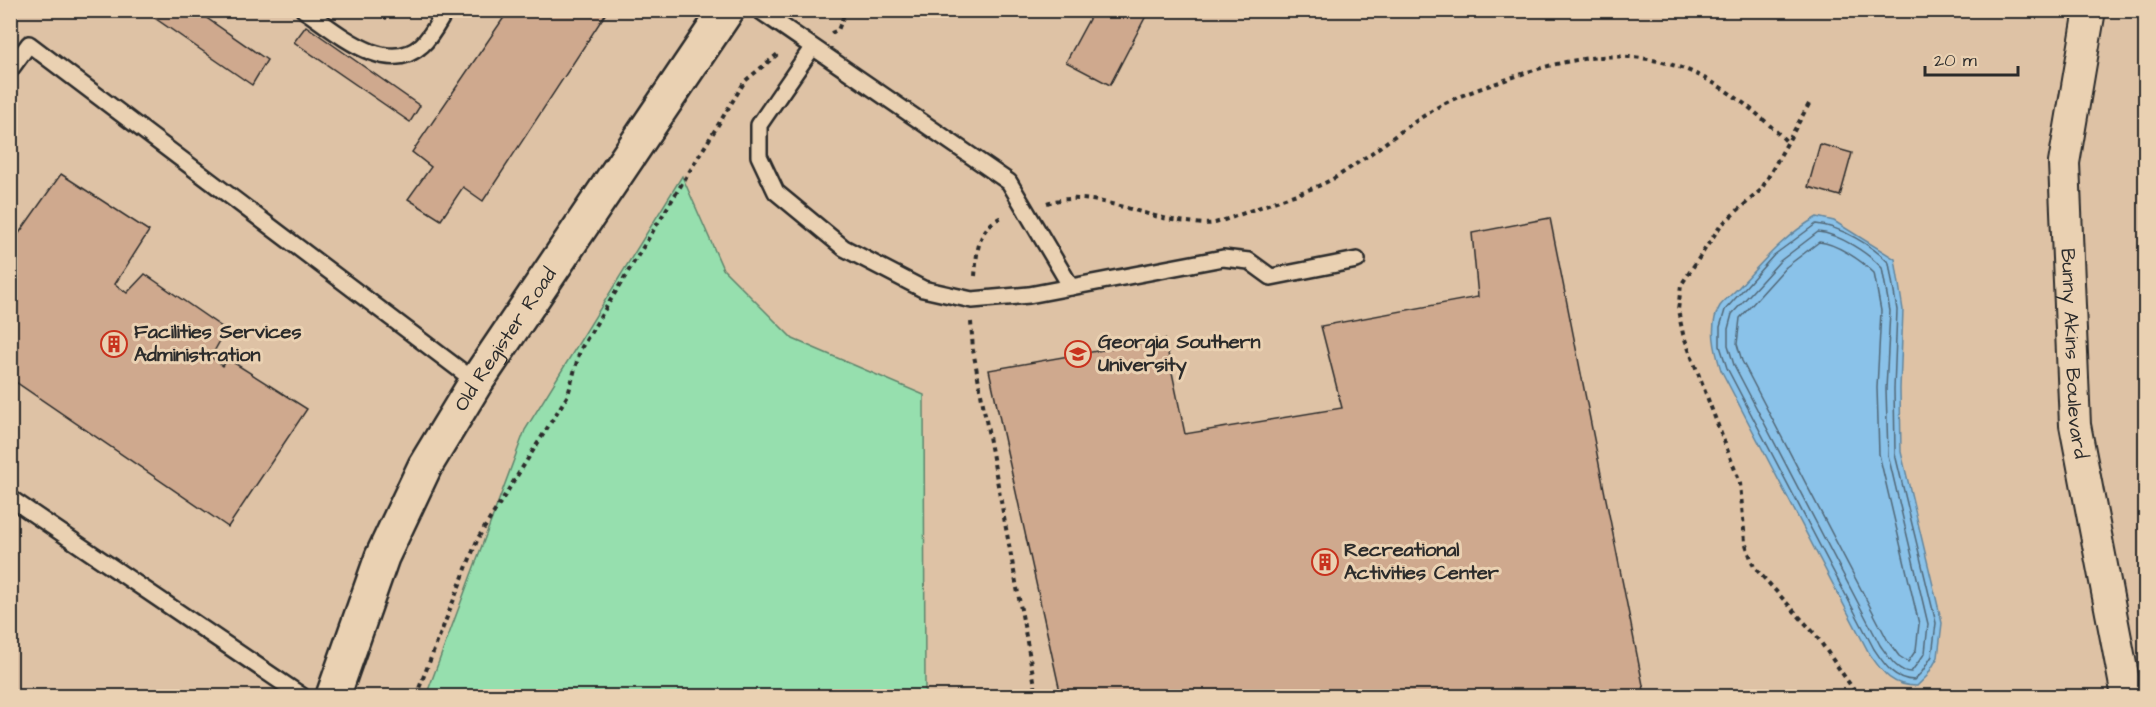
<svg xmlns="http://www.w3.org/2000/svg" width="2156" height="707" viewBox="0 0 2156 707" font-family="'Architects Daughter',sans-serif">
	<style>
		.built { fill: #dec2a5 }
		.green { fill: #96dfae; stroke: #60856c; stroke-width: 1.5 }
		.water { fill: #8ac2e9; stroke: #64869d; stroke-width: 1.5 }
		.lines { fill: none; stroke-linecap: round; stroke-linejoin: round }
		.shore { stroke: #516777; stroke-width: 1.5 }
		.building { fill: #cfa98e; stroke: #2b2b2b; stroke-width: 1.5 }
		.service-casing { stroke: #2b2b2b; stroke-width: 20 }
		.minor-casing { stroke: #2b2b2b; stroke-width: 34 }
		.tertiary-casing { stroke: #2b2b2b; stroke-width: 38 }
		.path { stroke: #2b2b2b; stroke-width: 4; stroke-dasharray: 4.5 4.5; stroke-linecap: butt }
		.service { stroke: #ead1b2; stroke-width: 15 }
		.minor { stroke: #ead1b2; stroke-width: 30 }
		.tertiary { stroke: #ead1b2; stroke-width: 33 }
		.labels { text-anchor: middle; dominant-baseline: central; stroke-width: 6; stroke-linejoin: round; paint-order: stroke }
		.poi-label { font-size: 20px; font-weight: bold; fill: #2b2b2b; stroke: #ead1b2; text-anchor: start }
		.street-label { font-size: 20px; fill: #2b2b2b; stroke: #ead1b2 }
	</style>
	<rect width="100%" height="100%" fill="#ead1b2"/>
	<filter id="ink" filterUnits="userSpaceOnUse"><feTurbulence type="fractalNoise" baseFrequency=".0167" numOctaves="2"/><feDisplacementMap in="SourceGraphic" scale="12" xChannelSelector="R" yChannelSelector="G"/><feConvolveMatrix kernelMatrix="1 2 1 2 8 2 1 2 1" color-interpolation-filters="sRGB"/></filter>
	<g filter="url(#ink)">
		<rect class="built" x="11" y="11" width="2134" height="685"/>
		<path class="green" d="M 682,176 L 723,269 L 793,339 L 924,395 L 925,696 L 426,696 L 525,430 Z"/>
		<path class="water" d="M 1817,217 L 1834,221 L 1895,259 L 1903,310 L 1900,389 L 1901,452 L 1942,623 L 1938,657 L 1927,676 L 1917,686 C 1891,686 1883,673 1869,653 L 1721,370 C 1715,351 1708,325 1720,306 C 1725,299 1734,293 1740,286 C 1764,260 1785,235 1817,217 Z"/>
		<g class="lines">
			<g class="shore">
				<path d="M 1816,224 C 1840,226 1873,246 1889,263 L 1897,310 L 1894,389 L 1895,454 L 1936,623 L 1932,656 L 1922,672 L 1914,680 C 1894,680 1884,664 1874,649 L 1727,368 L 1720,346 L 1720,327 L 1725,310 L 1774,255 Z"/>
				<path d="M 1818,232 C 1839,234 1868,253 1882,268 L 1890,311 L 1886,389 L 1888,455 L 1928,624 L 1925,653 L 1911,672 C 1897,672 1888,656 1880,645 L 1734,365 L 1728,345 L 1728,329 L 1732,314 L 1780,261 Z"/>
				<path d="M 1819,242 C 1836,243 1862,261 1874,273 L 1881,311 L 1877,388 L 1879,454 L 1919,624 L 1916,650 L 1908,662 L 1899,656 L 1888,641 L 1742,361 L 1737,344 L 1740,318 L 1786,267 Z"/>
			</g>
		</g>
		<g class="building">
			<path d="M 143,10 L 195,10 L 267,60 L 252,85 Z"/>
			<path d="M 372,10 L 393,10 L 386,19 Z"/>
			<path d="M 509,10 L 608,10 L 483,201 L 463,187 L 441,220 L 408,199 L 431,167 L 412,152 Z"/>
			<path d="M 1094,10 L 1149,10 L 1110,85 L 1066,62 Z"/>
			<path d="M 306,26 L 420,106 L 410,122 L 294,42 Z"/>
			<path d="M 1820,144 L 1852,153 L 1840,196 L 1808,187 Z"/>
			<path d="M 61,174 L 149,231 L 115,284 L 127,293 L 145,274 L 226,330 L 211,357 L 223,366 L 228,359 L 307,409 L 228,527 L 10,378 L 10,246 Z"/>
			<path d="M 1550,218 L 1644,690 L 1625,692 L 1626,696 L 1061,696 L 989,370 L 1165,339 L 1185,434 L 1342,408 L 1321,326 L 1478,297 L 1472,233 Z"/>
		</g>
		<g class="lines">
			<defs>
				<g id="service">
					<path d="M 304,10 C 336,31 386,78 422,45 C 432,36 439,21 446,10"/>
					<path d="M 759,10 L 1009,182 L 1071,287"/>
					<path d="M 812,48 L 759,125 L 759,156 L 776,192 L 844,248 L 923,289 L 972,300 L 1029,295 L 1223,258 L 1249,261 L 1271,277 L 1357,260"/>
					<path d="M 10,70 L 29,44 L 476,382"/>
					<path d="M 10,498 L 302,696"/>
				</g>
				<g id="minor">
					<path id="s1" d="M 2090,10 L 2064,163 L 2075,425 L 2127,696"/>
				</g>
				<g id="tertiary">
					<path id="s2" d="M 333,696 L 382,557 L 425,466 L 476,382 L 727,10"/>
				</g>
			</defs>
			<use href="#service" class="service-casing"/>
			<use href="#minor" class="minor-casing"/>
			<use href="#tertiary" class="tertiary-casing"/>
			<g class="path">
				<path d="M 831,33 L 838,30 L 846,10"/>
				<path d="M 1809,104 L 1761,190 L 1721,225 L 1681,285 L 1678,310 L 1683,334 L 1740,483 L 1745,542 L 1754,567 L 1815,634 L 1858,696"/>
				<path d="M 1047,203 C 1094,188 1140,218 1188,222 C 1196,223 1206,225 1215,223 C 1232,218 1249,211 1266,205 C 1291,195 1318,189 1341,174 C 1371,155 1399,131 1430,112 C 1452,97 1480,89 1505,80 C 1623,36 1698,52 1787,142"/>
				<path d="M 975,276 C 977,252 977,228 1002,217"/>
				<path d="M 971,322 L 973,350 L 1037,696"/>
				<path d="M 416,696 L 478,538 L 568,395 L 580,350 L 745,81 L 779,53"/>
			</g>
			<use href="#service" class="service"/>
			<use href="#minor" class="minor"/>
			<use href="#tertiary" class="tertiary"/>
		</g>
	</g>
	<defs>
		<symbol id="building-ring" viewBox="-11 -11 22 22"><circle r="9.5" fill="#ead1b2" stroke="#c8321e" stroke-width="1.5"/><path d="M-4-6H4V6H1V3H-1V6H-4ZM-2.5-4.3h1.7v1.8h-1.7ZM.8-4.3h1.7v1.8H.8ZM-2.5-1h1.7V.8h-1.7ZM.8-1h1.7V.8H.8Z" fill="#c8321e"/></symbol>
		<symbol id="university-ring" viewBox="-11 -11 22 22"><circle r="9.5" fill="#ead1b2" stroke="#c8321e" stroke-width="1.5"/><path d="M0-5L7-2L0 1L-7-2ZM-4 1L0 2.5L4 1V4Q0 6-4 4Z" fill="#c8321e"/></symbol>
	</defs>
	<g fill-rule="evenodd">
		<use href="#building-ring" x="99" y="329" width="30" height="30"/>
		<use href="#university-ring" x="1063" y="339" width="30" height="30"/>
		<use href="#building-ring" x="1310" y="547" width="30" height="30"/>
	</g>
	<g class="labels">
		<g class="poi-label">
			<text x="134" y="332">Facilities Services<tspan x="134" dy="23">Administration</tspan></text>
			<text x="1098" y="342">Georgia Southern<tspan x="1098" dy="23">University</tspan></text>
			<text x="1344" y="550">Recreational<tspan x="1344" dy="23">Activities Center</tspan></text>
		</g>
		<g class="street-label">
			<text stroke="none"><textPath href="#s2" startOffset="398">Old Register Road</textPath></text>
			<text stroke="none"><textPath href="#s1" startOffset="346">Bunny Akins Boulevard</textPath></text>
		</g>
	</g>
	<rect width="2156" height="707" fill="none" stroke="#ead1b2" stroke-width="36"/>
	<rect x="18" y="18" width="2120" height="671" fill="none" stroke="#2b2b2b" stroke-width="2" filter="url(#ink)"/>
	<path d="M1925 66v9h93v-9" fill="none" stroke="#2b2b2b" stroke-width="3"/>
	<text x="1934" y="66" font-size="18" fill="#2b2b2b" stroke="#ead1b2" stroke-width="4.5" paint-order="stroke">20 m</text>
</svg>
